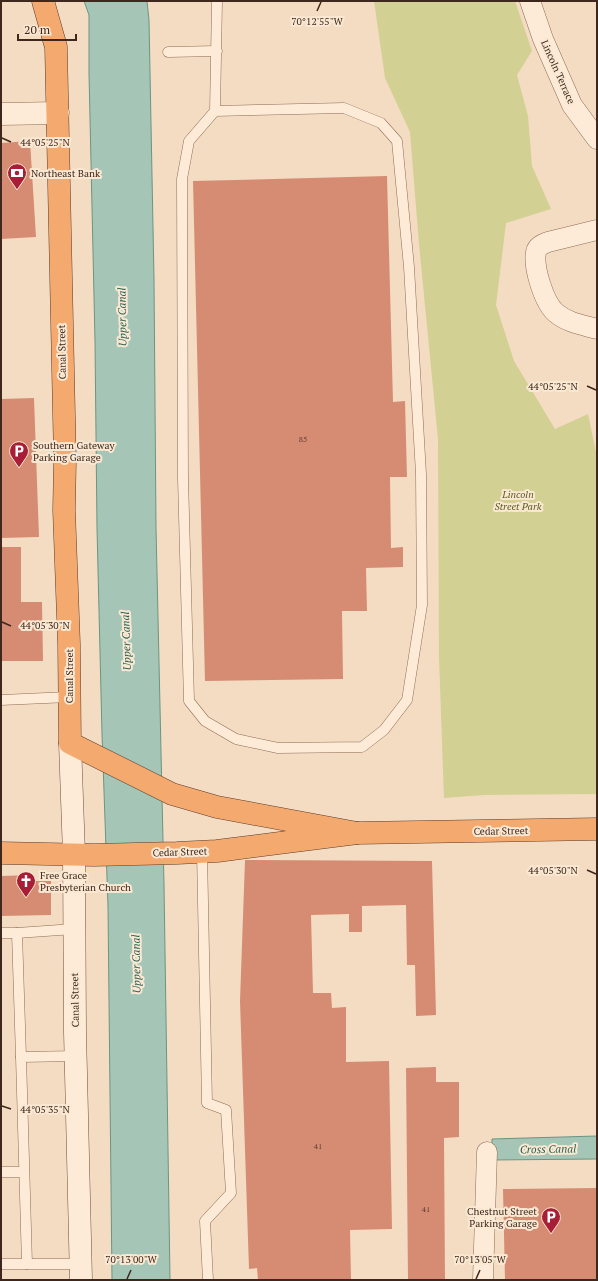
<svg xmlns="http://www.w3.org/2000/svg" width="598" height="1281" viewBox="0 0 598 1281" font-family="'PT Serif',serif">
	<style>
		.green { fill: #d3d094 }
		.water { fill: #a5c6b6; stroke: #6a9583 }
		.building { fill: #d68c73 }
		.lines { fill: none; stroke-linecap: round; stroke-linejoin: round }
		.service-casing { stroke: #906b56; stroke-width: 11 }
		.minor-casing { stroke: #906b56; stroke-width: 21 }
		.tertiary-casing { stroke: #906b56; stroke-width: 23 }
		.secondary-casing { stroke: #724c39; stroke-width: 23 }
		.trunk-casing { stroke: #5d3a2b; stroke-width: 23 }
		.service { stroke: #fdebd7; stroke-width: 10 }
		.minor { stroke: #fdebd7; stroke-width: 20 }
		.tertiary { stroke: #fdebd7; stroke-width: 22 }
		.secondary { stroke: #fdebd7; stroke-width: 22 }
		.trunk { stroke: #f4aa6e; stroke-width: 22 }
		.ticks { fill: none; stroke: #3e271c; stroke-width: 1.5 }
		.labels { text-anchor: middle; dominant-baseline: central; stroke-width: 4; stroke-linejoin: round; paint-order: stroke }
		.number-label { font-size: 8px; fill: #644032 }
		.street-label { font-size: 10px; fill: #3e271c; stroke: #fae8d3 }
		.poi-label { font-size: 10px; fill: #3e271c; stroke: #fae8d3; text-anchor: start }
		.park-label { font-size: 10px; font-style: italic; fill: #585d20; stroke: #fae8d3 }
		.water-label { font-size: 11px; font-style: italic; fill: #2a6053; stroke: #fae8d3 }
		.ticks-label { font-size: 10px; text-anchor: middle; fill: #3e271c; stroke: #fae8d3; stroke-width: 4; stroke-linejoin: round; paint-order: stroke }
	</style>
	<rect width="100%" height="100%" fill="#f3dcc2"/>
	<path class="green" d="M 374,1 L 515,1 L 532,51 L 517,75 L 528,116 L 532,166 L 551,209 L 506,223 L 496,305 L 514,361 L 555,429 L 588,414 L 597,457 L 597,794 L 484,795 L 444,798 L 439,657 L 438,439 L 419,244 L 410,132 L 385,78 Z"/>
	<g class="water">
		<path d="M 84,1 L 147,1 L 149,20 L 154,279 L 156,528 L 164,885 L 170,1280 L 112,1280 L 108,906 L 102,734 L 97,528 L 95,341 L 89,73 L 89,15 Z"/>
		<path d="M 597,1136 L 597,1159 L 492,1160 L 492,1139 Z"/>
	</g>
	<g class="building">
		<path d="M 30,141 L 36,237 L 1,239 L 1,143 Z"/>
		<path d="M 387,176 L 393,402 L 405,401 L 407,477 L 390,477 L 391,548 L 403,547 L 403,567 L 366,568 L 367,611 L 342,611 L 343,679 L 205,681 L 193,181 Z"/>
		<path d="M 34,398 L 39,537 L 1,538 L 1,399 Z"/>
		<path d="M 1,547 L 21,547 L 21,602 L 42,602 L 43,661 L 1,661 Z"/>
		<path d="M 245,860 L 432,861 L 436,1015 L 416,1016 L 415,965 L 407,965 L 406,905 L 362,906 L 362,932 L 349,932 L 349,914 L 311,915 L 313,993 L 331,993 L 332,1008 L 346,1007 L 346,1062 L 389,1061 L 392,1229 L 350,1230 L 351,1279 L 258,1280 L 257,1268 L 249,1269 L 240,1001 Z"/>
		<path d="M 33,875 L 33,881 L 51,881 L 51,915 L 1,916 L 1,876 Z"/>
		<path d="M 436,1067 L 436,1082 L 459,1082 L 459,1137 L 444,1138 L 445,1280 L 408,1280 L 406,1068 Z"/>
		<path d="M 597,1188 L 597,1280 L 505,1280 L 503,1189 Z"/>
	</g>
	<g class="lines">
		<defs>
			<g id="service">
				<path d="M 168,52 L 217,51"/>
				<path d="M 215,111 L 344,108 L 381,123 L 397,141 L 409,267 L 421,474 L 422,605 L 407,700 L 384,730 L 362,747 L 278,748 L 236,739 L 205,721 L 189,701 L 183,478 L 182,179 L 189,141 L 215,111 L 217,1"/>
				<path d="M 1,700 L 69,697"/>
				<path d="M 202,852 L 207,1103 L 226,1110 L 231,1193 L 205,1221 L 208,1280"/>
				<path d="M 1,933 L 17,933"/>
				<path d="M 21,1057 L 17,933 L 74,929"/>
				<path d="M 1,1172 L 24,1172"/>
				<path d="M 1,1264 L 80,1264"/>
				<path d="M 27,1264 L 21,1057 L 76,1056"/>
			</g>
			<g id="minor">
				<path d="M 530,1 L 543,39 L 572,105 L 597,139"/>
				<path d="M 597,230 L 548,242 C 543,244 537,246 536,252 C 533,267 544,303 556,313 C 568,323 583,325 597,329"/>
				<path d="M 483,1280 L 487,1152"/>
			</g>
			<path id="tertiary" d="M 1,114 L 58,113"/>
			<path id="secondary" d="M 70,743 L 74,854 L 75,1032 L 81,1280"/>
			<g id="trunk">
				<path d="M 43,1 L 56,47 L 65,461 L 64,510 L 69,644 L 70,743 L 172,794 L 217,807 L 357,833"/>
				<path d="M 1,853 L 94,855 L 177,853 L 217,851 L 357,833 L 597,829"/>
			</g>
		</defs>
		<use href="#service" class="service-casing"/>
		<use href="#minor" class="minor-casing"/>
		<use href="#tertiary" class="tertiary-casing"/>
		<use href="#secondary" class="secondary-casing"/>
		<use href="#trunk" class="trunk-casing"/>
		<use href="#service" class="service"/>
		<use href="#minor" class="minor"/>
		<use href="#tertiary" class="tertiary"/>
		<use href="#secondary" class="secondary"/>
		<use href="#trunk" class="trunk"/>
	</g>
	<path class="ticks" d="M 317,11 L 321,2M 2,138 L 11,142M 587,386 L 596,390M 2,622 L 11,626M 587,870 L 596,874M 2,1106 L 11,1109M 127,1279 L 131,1270M 476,1279 L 480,1270"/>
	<defs>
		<symbol id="bank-pin" viewBox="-11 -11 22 30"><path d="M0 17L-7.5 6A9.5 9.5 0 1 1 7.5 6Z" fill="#a71e36" stroke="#fae8d3"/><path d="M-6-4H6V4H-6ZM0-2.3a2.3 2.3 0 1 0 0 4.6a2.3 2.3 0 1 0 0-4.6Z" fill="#fff"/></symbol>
		<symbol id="parking-pin" viewBox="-11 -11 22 30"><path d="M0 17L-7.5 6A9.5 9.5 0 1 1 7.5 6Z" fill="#a71e36" stroke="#fae8d3"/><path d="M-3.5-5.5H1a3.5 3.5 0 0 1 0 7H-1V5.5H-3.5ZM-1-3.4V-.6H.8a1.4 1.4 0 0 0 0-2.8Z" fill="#fff"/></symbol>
		<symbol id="church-pin" viewBox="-11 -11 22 30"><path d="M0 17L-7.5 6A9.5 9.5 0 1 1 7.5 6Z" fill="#a71e36" stroke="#fae8d3"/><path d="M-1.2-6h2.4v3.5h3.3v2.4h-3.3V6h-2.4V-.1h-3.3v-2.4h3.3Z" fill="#fff"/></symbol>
	</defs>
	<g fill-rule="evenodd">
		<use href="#bank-pin" x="6" y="162" width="22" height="30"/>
		<use href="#parking-pin" x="8" y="440" width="22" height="30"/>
		<use href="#church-pin" x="15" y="870" width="22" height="30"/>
		<use href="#parking-pin" x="540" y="1206" width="22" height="30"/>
	</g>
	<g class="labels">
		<g class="number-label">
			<text x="303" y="439">85</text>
			<text x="318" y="1146">41</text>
			<text x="426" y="1209">41</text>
		</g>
		<g class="street-label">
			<text transform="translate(558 72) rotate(66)">Lincoln Terrace</text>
			<text transform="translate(62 352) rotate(-91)">Canal Street</text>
			<text transform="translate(69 676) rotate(-90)">Canal Street</text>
			<text transform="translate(501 831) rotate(-1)">Cedar Street</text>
			<text transform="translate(180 852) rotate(-2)">Cedar Street</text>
			<text transform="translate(75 1000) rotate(-91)">Canal Street</text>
		</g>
		<g class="poi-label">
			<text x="31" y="173">Northeast Bank</text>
			<text x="33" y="445">Southern Gateway<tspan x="33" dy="12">Parking Garage</tspan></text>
			<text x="40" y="875">Free Grace<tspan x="40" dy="12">Presbyterian Church</tspan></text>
			<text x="537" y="1211" text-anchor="end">Chestnut Street<tspan x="537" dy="12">Parking Garage</tspan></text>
		</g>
		<g class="park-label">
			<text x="518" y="494">Lincoln<tspan x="518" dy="12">Street Park</tspan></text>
		</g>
		<g class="water-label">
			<text transform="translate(122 317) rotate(-91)">Upper Canal</text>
			<text transform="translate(126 641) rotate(-92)">Upper Canal</text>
			<text transform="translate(136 964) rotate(-91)">Upper Canal</text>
			<text transform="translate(548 1149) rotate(-1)">Cross Canal</text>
		</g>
	</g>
	<g class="ticks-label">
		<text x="317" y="25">70°12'55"W</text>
		<text x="45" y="146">44°05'25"N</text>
		<text x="553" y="390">44°05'25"N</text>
		<text x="45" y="629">44°05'30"N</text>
		<text x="553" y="874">44°05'30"N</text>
		<text x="45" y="1113">44°05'35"N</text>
		<text x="131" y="1263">70°13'00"W</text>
		<text x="480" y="1263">70°13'05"W</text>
	</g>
	<rect width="598" height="1281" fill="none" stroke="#3e271c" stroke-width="4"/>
	<path d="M18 34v6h58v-6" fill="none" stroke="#3e271c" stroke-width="2"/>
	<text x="24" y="34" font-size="12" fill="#3e271c" stroke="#fae8d3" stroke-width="3" paint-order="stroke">20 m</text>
</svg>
